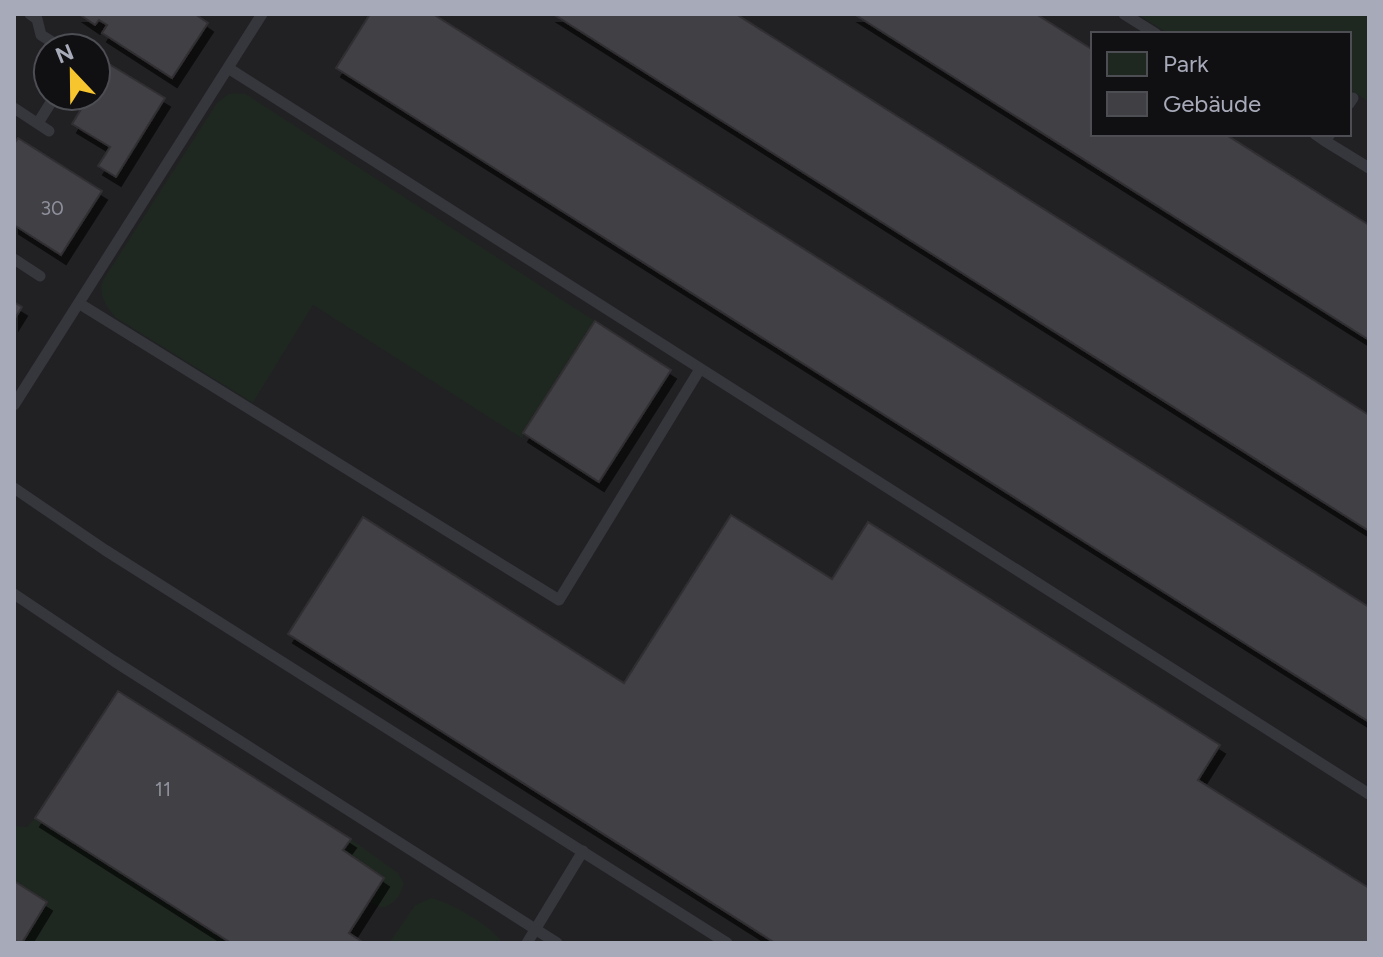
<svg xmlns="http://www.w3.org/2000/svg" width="1383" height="957" viewBox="0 0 1383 957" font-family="Figtree,sans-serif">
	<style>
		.built { fill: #212124; fill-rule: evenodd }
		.green { fill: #1f2721 }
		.building { fill: #3f3f44; stroke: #302f33; stroke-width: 2; filter: url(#shadow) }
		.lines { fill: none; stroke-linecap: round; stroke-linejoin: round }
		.lane { stroke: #36373c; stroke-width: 11 }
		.labels { text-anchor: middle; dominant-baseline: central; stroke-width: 6; stroke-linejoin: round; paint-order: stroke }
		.number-label { font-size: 20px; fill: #8d8f9b }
	</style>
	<defs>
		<filter id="shadow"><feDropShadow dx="5" dy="9" stdDeviation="0" flood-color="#0009"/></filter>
	</defs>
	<rect width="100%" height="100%" fill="#151517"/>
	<path class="built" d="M 14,14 L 1369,14 L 1369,943 L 14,943 ZM 1093,34 L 1349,34 L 1349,134 L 1093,134 ZM 48,48 L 96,48 L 96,96 L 48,96 Z"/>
	<g class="green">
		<path d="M 1137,14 L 1369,14 L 1369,102 L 1349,89 L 1349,34 L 1169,34 Z"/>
		<path d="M 237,93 L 246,94 L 595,321 L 523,433 L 523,439 L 313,305 L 253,403 L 116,318 C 106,307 98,296 103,280 L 217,103 L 228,94 Z"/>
		<path d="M 35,818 L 231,943 L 22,943 L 47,902 L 14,881 L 14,826 L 27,827 Z"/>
		<path d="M 351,839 L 398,873 L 404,883 C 400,897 396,902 383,908 L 369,902 L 384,878 L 343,850 Z"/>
		<path d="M 431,898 C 449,901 494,927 502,943 L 389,943 L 415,905 Z"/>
	</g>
	<g class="building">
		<path d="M 79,14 L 195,14 L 208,23 L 172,78 L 102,33 L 107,25 L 99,20 L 95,25 Z"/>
		<path d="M 370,14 L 433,14 L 1369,607 L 1369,722 L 336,68 Z"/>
		<path d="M 553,14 L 736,14 L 1369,415 L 1369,531 Z"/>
		<path d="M 854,14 L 1036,14 L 1093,50 L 1093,134 L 1225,134 L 1369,225 L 1369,340 Z"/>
		<path d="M 109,64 L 165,98 L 116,177 L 98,166 L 110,147 L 72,124 L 89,96 L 96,96 L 96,85 Z"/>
		<path d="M 18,138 L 102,191 L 61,255 L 14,225 L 14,144 Z"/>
		<path d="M 14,302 L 22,307 L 14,320 Z"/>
		<path d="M 595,321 L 671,370 L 599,482 L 523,433 Z"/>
		<path d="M 731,515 L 832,579 L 868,522 L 1220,745 L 1198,780 L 1369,888 L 1369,943 L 775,943 L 288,634 L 363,517 L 624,683 Z"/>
		<path d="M 118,691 L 351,839 L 343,850 L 384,878 L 349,933 L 364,943 L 231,943 L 35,818 Z"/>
		<path d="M 14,881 L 47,902 L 22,943 L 14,943 Z"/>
	</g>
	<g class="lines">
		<g class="lane">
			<path d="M 30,14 L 37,19 L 41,35 L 62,48"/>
			<path d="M 1124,14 L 1156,34"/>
			<path d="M 228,68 L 1369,794"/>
			<path d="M 1349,104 L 1353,98"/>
			<path d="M 14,108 L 49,131"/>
			<path d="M 38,123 L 55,96"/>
			<path d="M 1315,134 L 1325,141 L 1330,134"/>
			<path d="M 1325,141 L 1369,168"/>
			<path d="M 14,259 L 40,276"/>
			<path d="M 80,304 L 559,600 L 700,369"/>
			<path d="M 14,405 L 262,14"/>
			<path d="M 14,488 L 105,550 L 727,943"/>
			<path d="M 14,594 L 114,661 L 557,943"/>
			<path d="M 527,943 L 583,851"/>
		</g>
	</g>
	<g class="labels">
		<g class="number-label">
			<text x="52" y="208">30</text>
			<text x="163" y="789">11</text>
		</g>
	</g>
	<rect width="1383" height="957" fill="none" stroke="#a7aab8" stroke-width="32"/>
	<rect x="1091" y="32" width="260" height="104" fill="#101012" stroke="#4c4e54" stroke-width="2"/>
	<rect x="1107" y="52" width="40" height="24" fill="#1f2721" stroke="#4c4e54" stroke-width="2"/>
	<text x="1163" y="72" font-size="24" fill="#a7aab8">Park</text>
	<rect x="1107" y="92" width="40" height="24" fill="#3f3f44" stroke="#4c4e54" stroke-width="2"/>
	<text x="1163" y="112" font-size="24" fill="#a7aab8">Gebäude</text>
	<g transform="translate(72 72) rotate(338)"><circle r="38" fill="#101012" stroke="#4c4e54" stroke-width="2"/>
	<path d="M0-6L14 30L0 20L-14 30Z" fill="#f7c52d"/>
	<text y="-12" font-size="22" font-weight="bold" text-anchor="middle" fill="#a7aab8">N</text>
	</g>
</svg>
